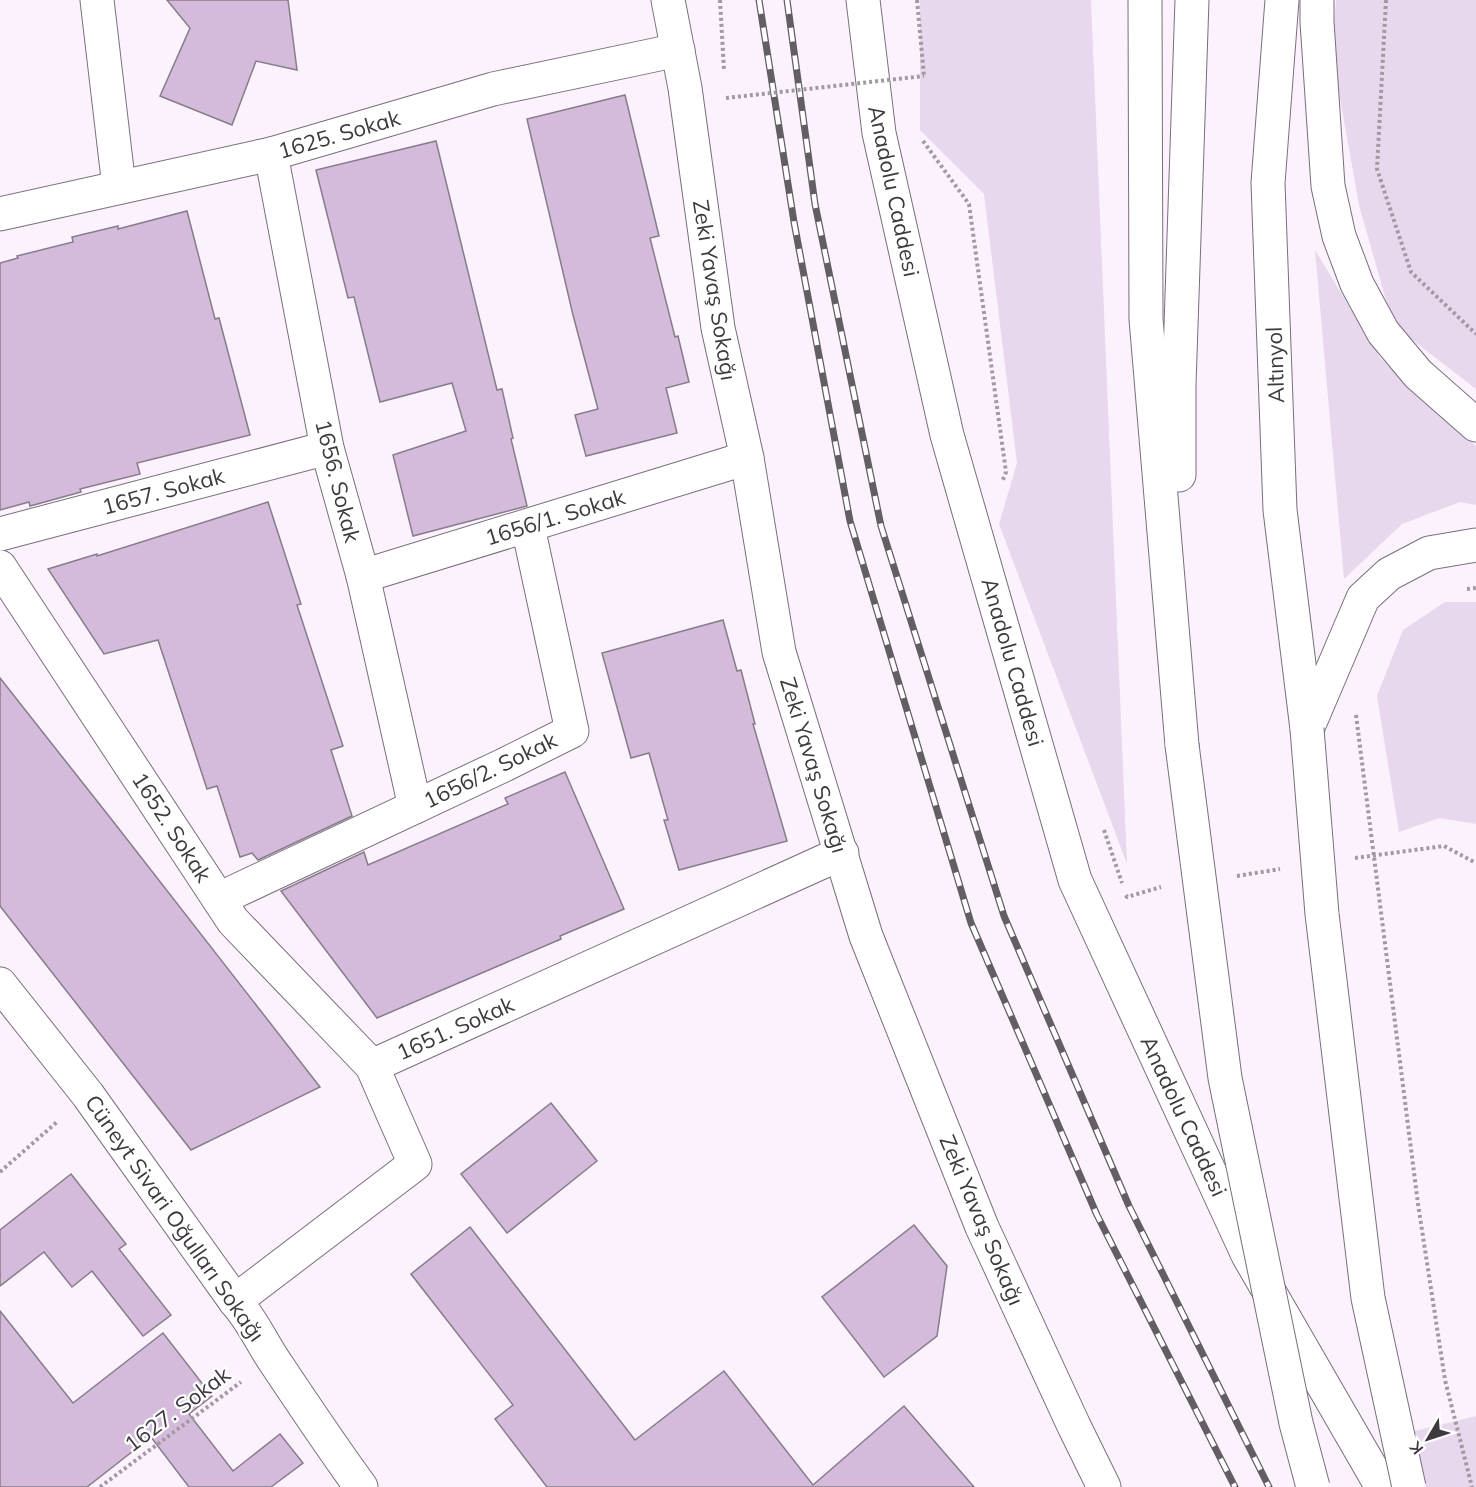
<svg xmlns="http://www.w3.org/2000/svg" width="1476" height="1487" viewBox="0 0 1476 1487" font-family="Mulish,sans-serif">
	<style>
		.green { fill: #e8d8ed }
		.building { fill: #d4bbdc; stroke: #877c8a; stroke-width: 1.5 }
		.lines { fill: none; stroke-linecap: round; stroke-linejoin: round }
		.minor-casing { stroke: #796f7c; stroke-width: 35 }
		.major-casing { stroke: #796f7c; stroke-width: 35 }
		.highway-casing { stroke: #796f7c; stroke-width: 35 }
		.path { stroke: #a19aa3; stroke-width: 4; stroke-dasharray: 3 3; stroke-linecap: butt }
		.minor { stroke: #fff; stroke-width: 33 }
		.major { stroke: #fff; stroke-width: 33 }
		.highway { stroke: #fff; stroke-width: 33 }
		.rail-casing { stroke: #635d64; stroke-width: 7 }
		.rail { stroke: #fff; stroke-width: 4.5; stroke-dasharray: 14; stroke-linecap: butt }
		.highway-bridge-casing { stroke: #796f7c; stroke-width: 35; stroke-linecap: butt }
		.path-bridge { stroke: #a19aa3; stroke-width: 4; stroke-dasharray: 3 3; stroke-linecap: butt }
		.highway-bridge { stroke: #fff; stroke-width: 33 }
		.labels { text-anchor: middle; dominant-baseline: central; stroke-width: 4.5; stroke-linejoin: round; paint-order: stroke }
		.street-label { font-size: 22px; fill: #3e393f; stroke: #fff }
	</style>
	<rect width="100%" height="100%" fill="#fbf2fd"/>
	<g class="green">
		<path d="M 920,0 L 1091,0 L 1127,864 L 999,524 L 1017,463 L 984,194 L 920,130 Z"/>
		<path d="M 1336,0 L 1476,0 L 1476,389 L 1393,325 L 1359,205 L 1332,54 Z"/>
		<path d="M 1315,250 L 1381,359 L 1476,446 L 1476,505 L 1460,502 L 1402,524 L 1344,579 Z"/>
		<path d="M 1445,602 L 1476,602 L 1476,824 L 1439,818 L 1399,832 L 1377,696 L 1403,630 Z"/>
		<path d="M 1476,1416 L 1476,1487 L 1420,1487 L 1391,1437 Z"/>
	</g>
	<g class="building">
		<path d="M 167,0 L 288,0 L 297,70 L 256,61 L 232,125 L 160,96 L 190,28 Z"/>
		<path d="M 625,95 L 659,236 L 650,238 L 675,337 L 678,336 L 689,382 L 666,388 L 677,433 L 586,456 L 575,415 L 598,409 L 573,315 L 527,119 Z"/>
		<path d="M 436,141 L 497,390 L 502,389 L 513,438 L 511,439 L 527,506 L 413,536 L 393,455 L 466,431 L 452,383 L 380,402 L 354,297 L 348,298 L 316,170 Z"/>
		<path d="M 187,211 L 215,319 L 219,318 L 250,435 L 137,463 L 140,474 L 80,489 L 81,492 L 30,506 L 29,502 L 0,510 L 0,263 L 18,258 L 17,256 L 73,242 L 72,237 L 118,226 L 118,229 Z"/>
		<path d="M 268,502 L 301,604 L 297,605 L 343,746 L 331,750 L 352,816 L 258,860 L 252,853 L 240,857 L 217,786 L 207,789 L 158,640 L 104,654 L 48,569 L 97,554 L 97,556 Z"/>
		<path d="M 723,620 L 737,671 L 741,670 L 755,724 L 753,724 L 787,841 L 679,870 L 664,820 L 668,820 L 649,753 L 631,758 L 602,653 Z"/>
		<path d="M 0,678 L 112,820 L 320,1087 L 191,1150 L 0,906 Z"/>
		<path d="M 565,772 L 624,909 L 560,936 L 561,939 L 377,1018 L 281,891 L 364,852 L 368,865 L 508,804 L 505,798 Z"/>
		<path d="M 551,1103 L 597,1161 L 507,1233 L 461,1174 Z"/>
		<path d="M 71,1174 L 126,1244 L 119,1249 L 171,1315 L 143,1336 L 92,1271 L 72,1287 L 44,1252 L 0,1286 L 0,1230 Z"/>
		<path d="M 914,1225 L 947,1266 L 937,1336 L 884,1377 L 822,1297 Z"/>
		<path d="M 470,1227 L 635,1440 L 724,1371 L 813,1485 L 904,1406 L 974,1487 L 547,1487 L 495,1419 L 513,1405 L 411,1274 Z"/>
		<path d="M 0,1311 L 73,1403 L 163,1333 L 212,1396 L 189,1414 L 233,1471 L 280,1434 L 303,1463 L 271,1487 L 189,1487 L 151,1437 L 87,1487 L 0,1487 Z"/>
	</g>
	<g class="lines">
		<defs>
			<g id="minor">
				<path d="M 97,0 L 119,187"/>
				<path d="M 668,0 L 685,88 L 718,328 L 747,458 L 779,652 L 866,936 L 982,1227 L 1074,1426 L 1104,1487"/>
				<path d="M 271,154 L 327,448 L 363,576 L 415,807"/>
				<path d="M 0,214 L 271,154 L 493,89 L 678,50"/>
				<path d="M 0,534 L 327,448"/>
				<path d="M 0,567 L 233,921 L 372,1066"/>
				<path d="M 363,576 L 747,458"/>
				<path d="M 219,899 L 504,765 L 572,731 L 528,527"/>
				<path d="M 0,984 L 88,1095 L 235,1301 C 253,1321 260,1340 275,1362 C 303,1404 331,1446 361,1487"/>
				<path d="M 235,1301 L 415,1164 L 372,1066 L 842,853"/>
			</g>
			<path id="major" d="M 863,0 L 879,133 L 947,435 L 1075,880 L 1248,1255 L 1382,1487"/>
			<g id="highway">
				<path d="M 1145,0 L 1146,319 L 1182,745"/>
				<path d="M 1282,0 L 1268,183 L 1280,510 L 1307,729"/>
				<path d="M 1317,0 L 1317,22 L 1328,186 L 1339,236 L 1357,284 L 1383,332 L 1418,374 L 1476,425"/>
				<path d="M 1179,475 L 1179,385 L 1192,0"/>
				<path d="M 1308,727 L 1363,598 L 1389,574 L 1429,553 L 1476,545"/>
			</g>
		</defs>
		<use href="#minor" class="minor-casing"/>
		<use href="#major" class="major-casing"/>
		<use href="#highway" class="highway-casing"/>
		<g class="path">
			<path d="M 720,0 L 724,70"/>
			<path d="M 917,0 L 924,76"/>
			<path d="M 1386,0 L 1377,169 L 1411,272 L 1476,334"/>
			<path d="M 923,141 L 969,204 L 1006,472 L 1002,482"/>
			<path d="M 1467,589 L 1476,588"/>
			<path d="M 1104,830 L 1122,883"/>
			<path d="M 1355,858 L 1444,846 L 1476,863"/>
			<path d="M 1237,876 L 1280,869"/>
			<path d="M 1126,895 L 1127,897 L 1161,887"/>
			<path d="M 0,1172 L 58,1121"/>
			<path d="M 100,1487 L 241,1382"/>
		</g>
		<use href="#minor" class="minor"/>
		<use href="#major" class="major"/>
		<use href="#highway" class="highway"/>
		<defs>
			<g id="rail">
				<path d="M 759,0 L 794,222 L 850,521 L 971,923 L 1097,1215 L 1235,1487"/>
				<path d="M 787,0 L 815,204 L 881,526 L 1004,916 L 1129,1206 L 1269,1487"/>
			</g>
		</defs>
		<use href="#rail" class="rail-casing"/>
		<use href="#rail" class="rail"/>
		<defs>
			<g id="highway-bridge">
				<path d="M 1307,729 L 1322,914 L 1368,1298 L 1409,1487"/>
				<path d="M 1182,745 L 1225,1078 L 1296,1423 L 1313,1487"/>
			</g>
		</defs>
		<use href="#highway-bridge" class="highway-bridge-casing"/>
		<g class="path-bridge">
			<path d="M 726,98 L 924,76"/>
			<path d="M 1356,715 L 1418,1204 L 1445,1380 L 1472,1487"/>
		</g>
		<use href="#highway-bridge" class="highway-bridge"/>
	</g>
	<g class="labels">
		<g class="street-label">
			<text transform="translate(339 134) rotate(-16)">1625. Sokak</text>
			<text transform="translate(894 191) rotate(78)">Anadolu Caddesi</text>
			<text transform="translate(715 290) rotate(81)">Zeki Yavaş Sokağı</text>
			<text transform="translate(1275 365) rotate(-92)">Altınyol</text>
			<text transform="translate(338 481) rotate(76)">1656. Sokak</text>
			<text transform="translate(163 491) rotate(-15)">1657. Sokak</text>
			<text transform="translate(555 517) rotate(-17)">1656/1. Sokak</text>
			<text transform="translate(1013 662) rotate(74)">Anadolu Caddesi</text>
			<text transform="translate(814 765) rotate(73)">Zeki Yavaş Sokağı</text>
			<text transform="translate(490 770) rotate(-26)">1656/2. Sokak</text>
			<text transform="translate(172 827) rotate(57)">1652. Sokak</text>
			<text transform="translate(455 1028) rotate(-24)">1651. Sokak</text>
			<text transform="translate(1184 1116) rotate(65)">Anadolu Caddesi</text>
			<text transform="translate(175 1218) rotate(55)">Cüneyt Sivari Oğulları Sokağı</text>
			<text transform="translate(982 1220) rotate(67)">Zeki Yavaş Sokağı</text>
			<text transform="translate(177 1409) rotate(-37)">1627. Sokak</text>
		</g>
	</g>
	<g transform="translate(1428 1439) rotate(231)" stroke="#ffffff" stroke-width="4.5" paint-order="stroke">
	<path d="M0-4.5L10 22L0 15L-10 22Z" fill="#3e393f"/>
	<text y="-9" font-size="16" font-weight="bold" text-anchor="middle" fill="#3e393f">K</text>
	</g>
</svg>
